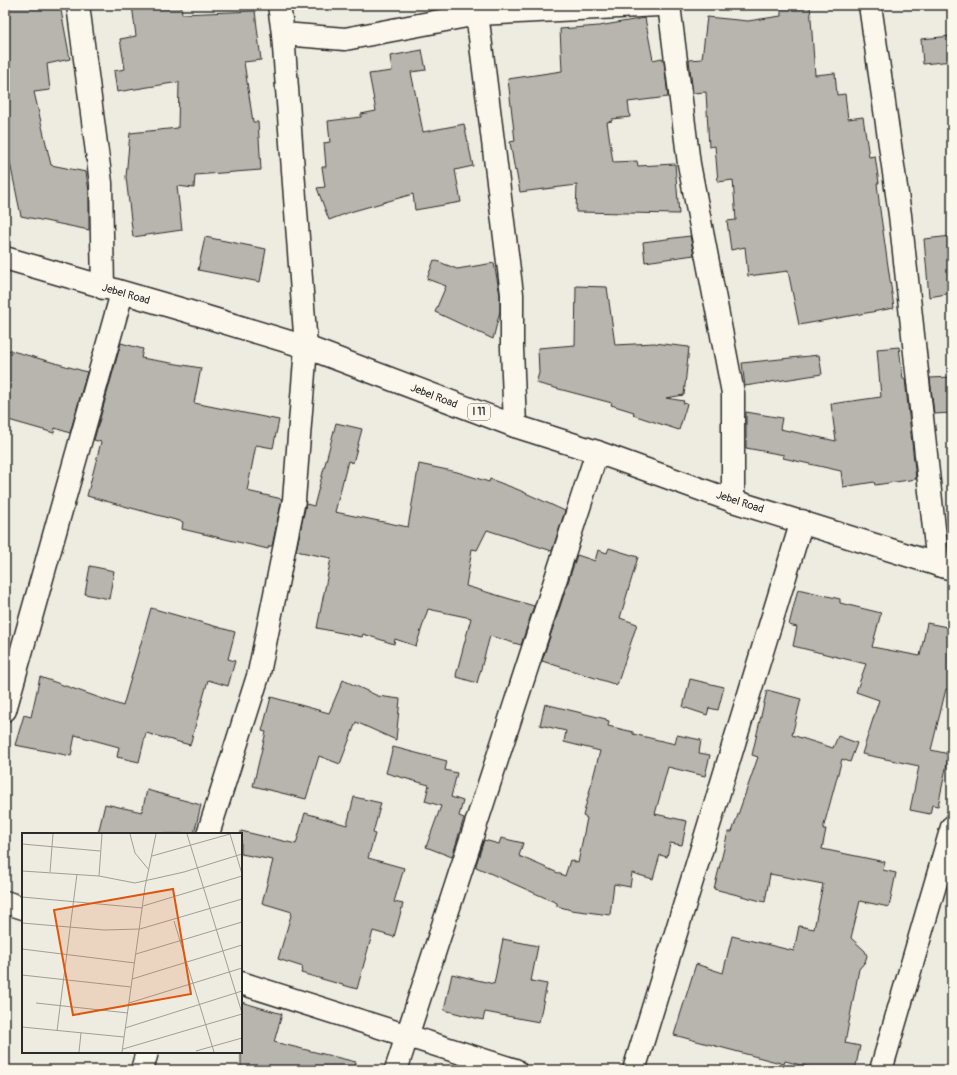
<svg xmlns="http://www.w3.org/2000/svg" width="957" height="1075" viewBox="0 0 957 1075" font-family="Pangolin,sans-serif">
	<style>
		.building { fill: #b8b5ae; stroke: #2b2b2b }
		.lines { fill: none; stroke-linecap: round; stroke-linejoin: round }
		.minor-casing { stroke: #2b2b2b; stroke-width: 25 }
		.primary-casing { stroke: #2b2b2b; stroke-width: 25 }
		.minor { stroke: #fbf7ec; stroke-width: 22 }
		.primary { stroke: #fbf7ec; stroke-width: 22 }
		.labels { text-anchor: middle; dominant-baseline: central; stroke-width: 3; stroke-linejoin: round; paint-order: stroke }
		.shield { fill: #fbf7ec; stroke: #696865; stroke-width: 1 }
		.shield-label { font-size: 10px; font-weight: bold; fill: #2b2b2b }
		.street-label { font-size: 11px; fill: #2b2b2b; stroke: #fbf7ec }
		.inset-road { fill: none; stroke: #a09e98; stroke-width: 1 }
		.view { fill: #df570e; fill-opacity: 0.15; stroke: #df570e; stroke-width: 2 }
		.inset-edge { fill: none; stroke: #2b2b2b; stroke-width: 2 }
	</style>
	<rect width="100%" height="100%" fill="#eeebe0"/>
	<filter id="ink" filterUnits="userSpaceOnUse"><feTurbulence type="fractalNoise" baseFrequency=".025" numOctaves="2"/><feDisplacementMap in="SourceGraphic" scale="8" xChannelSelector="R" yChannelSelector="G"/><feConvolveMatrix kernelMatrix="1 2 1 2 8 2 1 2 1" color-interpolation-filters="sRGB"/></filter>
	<g filter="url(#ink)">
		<g class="building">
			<path d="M 5,5 L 60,5 L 70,59 L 47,64 L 50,90 L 34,92 L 51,165 L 86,172 L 89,191 L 89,230 L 21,216 L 5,139 Z"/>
			<path d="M 132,5 L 181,5 L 182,14 L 255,11 L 261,60 L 244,62 L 253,122 L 258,122 L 261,170 L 195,175 L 194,188 L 177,186 L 182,230 L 133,237 L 126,177 L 130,133 L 178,128 L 179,82 L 117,92 L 114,71 L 125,69 L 120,39 L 136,36 Z"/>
			<path d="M 781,5 L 810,5 L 815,75 L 835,73 L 837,95 L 845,94 L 848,119 L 863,117 L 869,157 L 875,156 L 879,183 L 877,183 L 880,210 L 894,308 L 799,325 L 788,271 L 748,276 L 745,247 L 731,250 L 727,221 L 736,220 L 733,180 L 718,182 L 715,146 L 709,147 L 706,92 L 693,93 L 689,60 L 702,59 L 707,17 L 748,21 L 781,16 Z"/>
			<path d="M 645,18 L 653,60 L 662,58 L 664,62 L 668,97 L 628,102 L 630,117 L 612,119 L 612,121 L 607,122 L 613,162 L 637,161 L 638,166 L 675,164 L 679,214 L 576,212 L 577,185 L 520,192 L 516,170 L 515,171 L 510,142 L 515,141 L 508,79 L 562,71 L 560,29 L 599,26 Z"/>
			<path d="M 952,36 L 952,61 L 923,64 L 921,39 Z"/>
			<path d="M 422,50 L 426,70 L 411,72 L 423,132 L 464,124 L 473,166 L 455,170 L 461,202 L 415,210 L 413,194 L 350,212 L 329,220 L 317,188 L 325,187 L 322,167 L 326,167 L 324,143 L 330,142 L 328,121 L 361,117 L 361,114 L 376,111 L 369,74 L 392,71 L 390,56 Z"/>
			<path d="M 690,236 L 694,255 L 645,262 L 643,242 Z"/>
			<path d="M 952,236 L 952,293 L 929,297 L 924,239 Z"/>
			<path d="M 205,237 L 266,249 L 260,282 L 198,270 Z"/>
			<path d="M 434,260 L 457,269 L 494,263 L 500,295 L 500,311 L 493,339 L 435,312 L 446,286 L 427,279 Z"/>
			<path d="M 576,286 L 607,287 L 615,345 L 654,343 L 689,347 L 684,395 L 666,398 L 684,401 L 683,403 L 687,404 L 679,430 L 633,415 L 634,412 L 611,405 L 612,403 L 536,383 L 539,373 L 538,348 L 575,345 Z"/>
			<path d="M 121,343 L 143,349 L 141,358 L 201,368 L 194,403 L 279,420 L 273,448 L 256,445 L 247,491 L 282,499 L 272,546 L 269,546 L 268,549 L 182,529 L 183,522 L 87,496 L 101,442 L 94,440 Z"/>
			<path d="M 899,347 L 903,379 L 905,379 L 916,479 L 875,485 L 874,482 L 843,487 L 841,471 L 783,458 L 784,455 L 746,448 L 746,412 L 782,418 L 780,429 L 836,441 L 831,404 L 881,397 L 877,349 Z"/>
			<path d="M 5,349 L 87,372 L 70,433 L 55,428 L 54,433 L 5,419 Z"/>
			<path d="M 819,355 L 822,374 L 745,386 L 742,363 Z"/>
			<path d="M 952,377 L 952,413 L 934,414 L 930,378 Z"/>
			<path d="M 336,423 L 362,429 L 353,463 L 348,461 L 335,512 L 408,527 L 419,464 L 457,472 L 489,482 L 490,479 L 519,490 L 565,511 L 552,551 L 487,530 L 477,550 L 472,549 L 466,586 L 534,606 L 521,645 L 490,636 L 477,683 L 457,677 L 457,676 L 456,675 L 471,618 L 428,609 L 416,646 L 395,639 L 394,644 L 363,634 L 362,637 L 317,628 L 331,558 L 296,551 L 306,504 L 314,506 Z"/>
			<path d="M 609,548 L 638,557 L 620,618 L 637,624 L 617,685 L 542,661 L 577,555 L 595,561 L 598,550 L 607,553 Z"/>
			<path d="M 90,566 L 114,571 L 109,599 L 85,594 Z"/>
			<path d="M 798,589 L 840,599 L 840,603 L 881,613 L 872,647 L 920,656 L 927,623 L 952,628 L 952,690 L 946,689 L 931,750 L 949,754 L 938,806 L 932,805 L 930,814 L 910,810 L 919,766 L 862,754 L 879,700 L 856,692 L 866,664 L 793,646 L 797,627 L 789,625 Z"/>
			<path d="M 151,608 L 235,632 L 228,659 L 235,661 L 228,686 L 208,680 L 190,745 L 146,733 L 139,762 L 117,757 L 119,747 L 75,735 L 71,756 L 15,745 L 24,715 L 31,717 L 40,677 L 123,706 Z"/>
			<path d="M 690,679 L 724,687 L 718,710 L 709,708 L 707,715 L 683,707 Z"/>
			<path d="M 343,680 L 378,696 L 400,699 L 396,740 L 356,722 L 340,764 L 319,756 L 306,799 L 253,786 L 266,732 L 262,731 L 271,697 L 329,713 Z"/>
			<path d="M 767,690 L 801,699 L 792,735 L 833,748 L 838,736 L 857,743 L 850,762 L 842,759 L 823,829 L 826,829 L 822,849 L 885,862 L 883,870 L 896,873 L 889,907 L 860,901 L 851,938 L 865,951 L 867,956 L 865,962 L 859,969 L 845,1043 L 860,1046 L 855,1070 L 821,1070 L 785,1061 L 784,1064 L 674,1035 L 696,964 L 723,973 L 732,936 L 794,951 L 799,926 L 814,929 L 823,884 L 770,874 L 765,902 L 714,889 L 728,832 L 732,832 L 758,757 L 752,755 Z"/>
			<path d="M 545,704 L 606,719 L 606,720 L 609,721 L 608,726 L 633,732 L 633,734 L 675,744 L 677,735 L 701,740 L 699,753 L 710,755 L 705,776 L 668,767 L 655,814 L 687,821 L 682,845 L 670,843 L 667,857 L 660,855 L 653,879 L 632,873 L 630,887 L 614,884 L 610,915 L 571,910 L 557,906 L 557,903 L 476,867 L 476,865 L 484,840 L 499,844 L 501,838 L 523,843 L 519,856 L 565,876 L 570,860 L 578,863 L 587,818 L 583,816 L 600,751 L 564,742 L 566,731 L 540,725 Z"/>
			<path d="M 393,747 L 447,761 L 445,770 L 457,773 L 451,797 L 463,801 L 459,816 L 464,818 L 452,857 L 426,847 L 441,806 L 425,801 L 429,785 L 386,773 Z"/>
			<path d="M 147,790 L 201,805 L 194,834 L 98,834 L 105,804 L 142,812 Z"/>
			<path d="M 354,797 L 381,803 L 373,833 L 375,834 L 368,858 L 404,868 L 394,902 L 403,904 L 394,937 L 373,931 L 357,989 L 301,973 L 303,967 L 278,959 L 292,912 L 262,903 L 273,860 L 241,854 L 241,831 L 296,844 L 305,813 L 347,825 Z"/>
			<path d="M 503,939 L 538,946 L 531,981 L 547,984 L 539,1022 L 485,1012 L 483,1020 L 444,1010 L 452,974 L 494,984 Z"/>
			<path d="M 241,1002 L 282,1014 L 274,1042 L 356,1062 L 355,1070 L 241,1070 Z"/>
		</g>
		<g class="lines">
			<defs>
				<g id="minor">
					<path d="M 78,5 L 101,183 L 103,288"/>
					<path d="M 476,5 L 512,294 L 512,348 L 515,426"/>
					<path d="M 669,5 L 689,164 L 733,393 L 733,501"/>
					<path d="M 870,5 L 900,215 L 938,565"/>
					<path d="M 283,34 L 345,39 L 477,14 L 659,5"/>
					<path d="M 5,710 L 122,293"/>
					<path d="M 208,834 L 259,673 L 294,500 L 306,347 L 283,34 L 279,5"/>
					<path d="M 5,902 L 23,908"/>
					<path d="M 241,983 L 515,1070"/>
					<path d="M 142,1070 L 147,1052"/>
					<path d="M 396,1070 L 597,452"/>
					<path d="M 634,1070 L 802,521"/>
					<path d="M 881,1070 L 952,827"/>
				</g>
				<path id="primary" d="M 5,258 L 187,311 L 306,347 L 515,426 L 597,452 L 733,501 L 952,569"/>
			</defs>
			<use href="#minor" class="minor-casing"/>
			<use href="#primary" class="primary-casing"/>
			<use href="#minor" class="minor"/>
			<use href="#primary" class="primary"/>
		</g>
	</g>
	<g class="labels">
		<rect class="shield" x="468" y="404" width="22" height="16" rx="3"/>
		<g class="shield-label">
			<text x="479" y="412">I 11</text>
		</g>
		<g class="street-label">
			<text transform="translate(126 294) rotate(16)">Jebel Road</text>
			<text transform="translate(434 396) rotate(21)">Jebel Road</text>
			<text transform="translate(740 502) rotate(18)">Jebel Road</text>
		</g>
	</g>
	<g transform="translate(22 833)">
		<rect width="220" height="220" fill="#eeebe0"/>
		<path class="inset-road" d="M 108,1 L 113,20 L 127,37M 165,1 L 220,180M 208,1 L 220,41M 0,11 L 78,18M 130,23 L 208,1M 0,38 L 77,43 L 113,50 L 162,39 L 220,21M 28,39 L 31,1M 77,43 L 80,1M 0,64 L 121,75M 121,73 L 220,43M 152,88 L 192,219M 0,90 L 82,97 L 118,96 L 220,66M 0,116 L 113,130M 114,121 L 220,89M 0,142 L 109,154M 110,146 L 220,112M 14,170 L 106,180M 107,170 L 220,135M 0,194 L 102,204M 103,195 L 220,158M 35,198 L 55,41M 101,216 L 220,181M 174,218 L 220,205M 57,219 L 59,200M 100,219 L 123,54 L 134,1"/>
		<path class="view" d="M 151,56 L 169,161 L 51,182 L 32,77 Z"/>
		<rect width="220" height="220" class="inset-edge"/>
	</g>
	<rect width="957" height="1075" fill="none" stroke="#fbf7ec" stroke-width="20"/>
	<rect x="10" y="10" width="937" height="1055" fill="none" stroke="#2b2b2b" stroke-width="1.5" filter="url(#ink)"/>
</svg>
